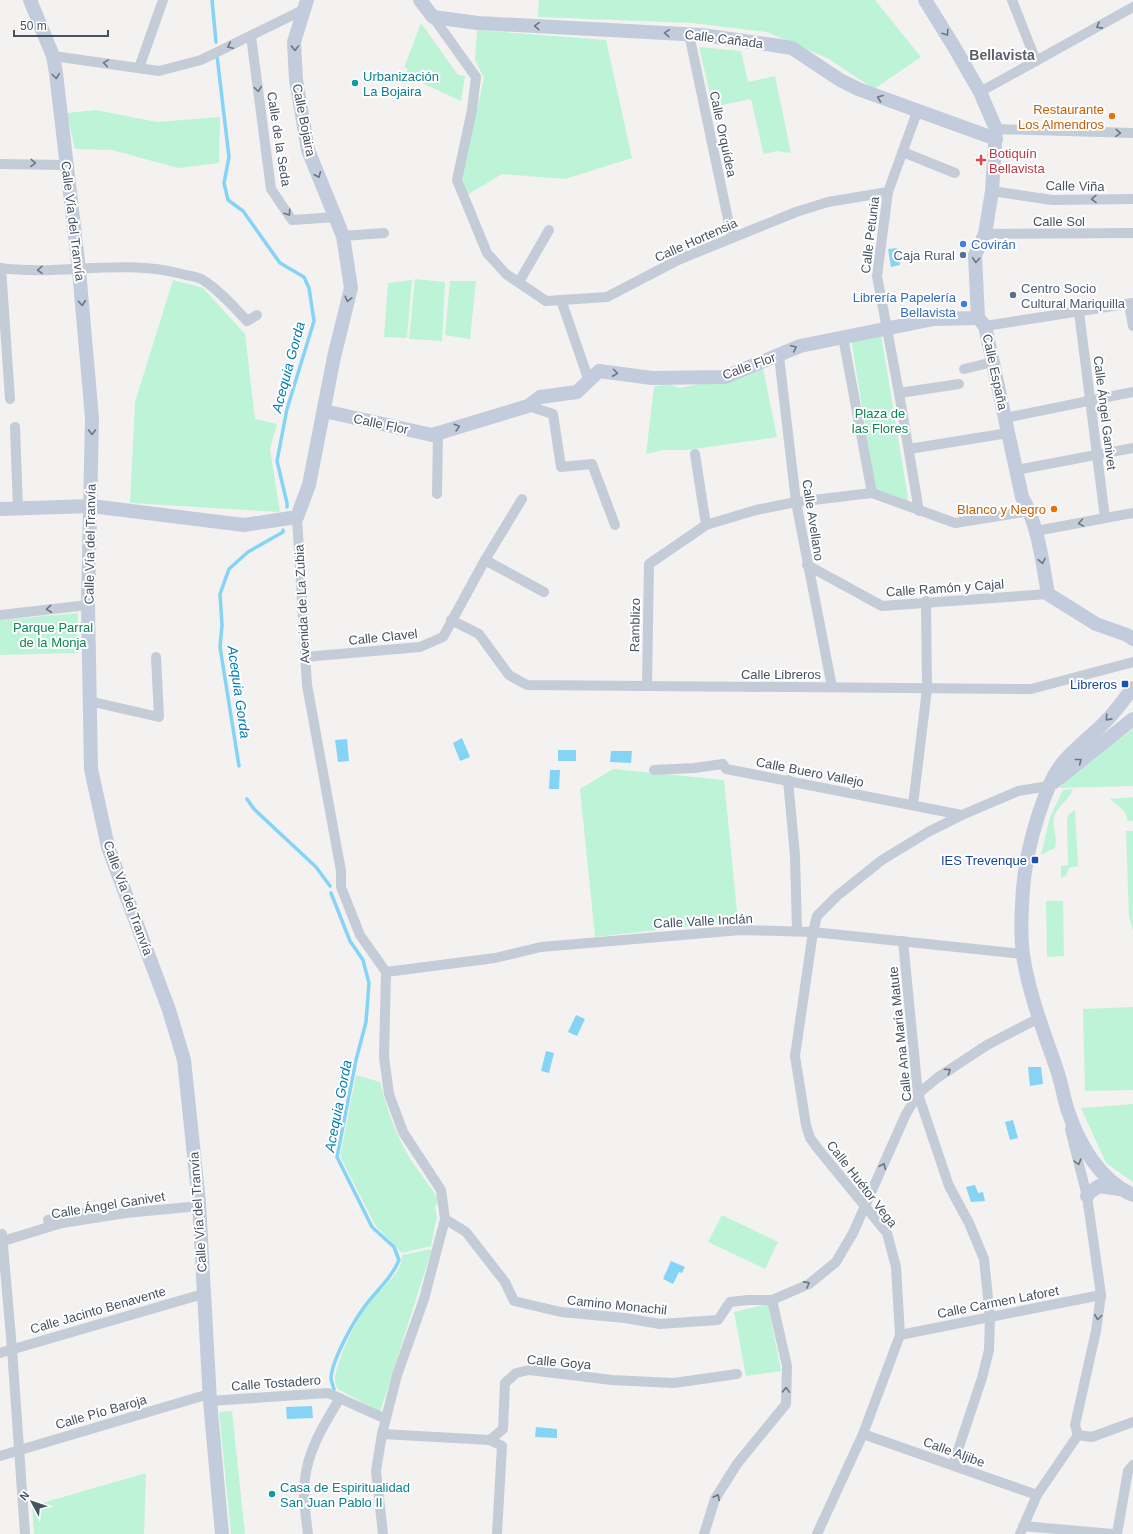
<svg xmlns="http://www.w3.org/2000/svg" width="1133" height="1534" viewBox="0 0 1133 1534" font-family="Helvetica,sans-serif">
	<style>
		.green { fill: #bdf4d7 }
		.water { fill: #86d4f5 }
		.lines { fill: none; stroke-linecap: round; stroke-linejoin: round }
		.stream { stroke: #86d4f5; stroke-width: 3.5 }
		.street { stroke: #c4ccd7; stroke-width: 10 }
		.secondary { stroke: #c2ccdc; stroke-width: 14 }
		.oneway { stroke: #6c7786 }
		.oneway2 { stroke: #6c7784 }
		.culture-dot { fill: #0f9aa8; stroke: #fff; stroke-width: 1.5 }
		.food-dot { fill: #e8710a; stroke: #fff; stroke-width: 1.5 }
		.health-dot { fill: #e0444e; stroke: #fff; stroke-width: 1.5 }
		.shop-dot { fill: #3f7fe0; stroke: #fff; stroke-width: 1.5 }
		.service-dot { fill: #5c6f8a; stroke: #fff; stroke-width: 1.5 }
		.transit-dot { fill: #1a4fb4; stroke: #fff; stroke-width: 1.5 }
		.labels { text-anchor: middle; dominant-baseline: central; stroke-width: 4; stroke-linejoin: round; paint-order: stroke }
		.street-label { font-size: 13px; fill: #475261; stroke: #fff }
		.culture-label { font-size: 13px; fill: #0d838f; stroke: #fff; text-anchor: start }
		.food-label { font-size: 13px; fill: #c56008; stroke: #fff; text-anchor: end }
		.health-label { font-size: 13px; fill: #be3a42; stroke: #fff; text-anchor: start }
		.shop-label { font-size: 13px; fill: #366cbe; stroke: #fff; text-anchor: start }
		.service-label { font-size: 13px; fill: #4e5e75; stroke: #fff; text-anchor: end }
		.park-label { font-size: 13px; fill: #0e8655; stroke: #fff }
		.transit-label { font-size: 13px; fill: #164399; stroke: #fff; text-anchor: end }
		.neighbourhood-label { font-size: 14px; font-weight: bold; fill: #5d6067; stroke: #fff }
		.water-label { font-size: 14px; font-style: italic; fill: #017db2; stroke: #fff }
	</style>
	<rect width="100%" height="100%" fill="#f4f1f1"/>
	<g class="green">
		<path d="M 539,0 L 875,0 L 921,57 L 874,89 L 829,59 L 767,32 L 692,23 L 538,17 Z"/>
		<path d="M 421,23 L 458,75 L 465,76 L 461,101 L 407,76 L 407,68 L 404,68 Z"/>
		<path d="M 477,30 L 606,40 L 632,158 L 565,179 L 502,174 L 467,195 L 462,176 L 484,78 L 475,60 Z"/>
		<path d="M 699,47 L 741,51 L 748,82 L 775,76 L 791,153 L 777,151 L 764,154 L 763,152 L 751,99 L 713,107 Z"/>
		<path d="M 96,110 L 157,122 L 220,117 L 219,163 L 178,168 L 112,150 L 75,149 L 67,113 Z"/>
		<path d="M 415,279 L 445,282 L 442,341 L 409,339 Z"/>
		<path d="M 173,280 L 203,288 L 245,334 L 255,419 L 277,424 L 270,449 L 280,512 L 130,503 L 135,402 Z"/>
		<path d="M 412,280 L 407,338 L 384,337 L 388,283 Z"/>
		<path d="M 450,281 L 476,281 L 470,339 L 445,335 Z"/>
		<path d="M 881,334 L 908,498 L 907,502 L 878,491 L 875,487 L 851,339 Z"/>
		<path d="M 763,368 L 777,437 L 687,450 L 664,450 L 646,454 L 654,387 C 662,385 671,383 679,388 L 748,375 Z"/>
		<path d="M 78,613 L 77,653 L 0,655 L 0,620 Z"/>
		<path d="M 1133,729 L 1133,786 L 1060,788 L 1067,778 Z"/>
		<path d="M 613,769 L 724,780 L 738,921 L 595,937 L 580,789 Z"/>
		<path d="M 1073,789 C 1068,802 1057,806 1054,817 C 1052,828 1058,838 1055,848 L 1041,855 L 1050,817 L 1063,790 Z"/>
		<path d="M 1133,797 L 1133,821 L 1128,821 L 1125,812 L 1110,799 Z"/>
		<path d="M 1075,810 L 1078,866 L 1069,868 L 1066,876 L 1061,878 L 1061,866 L 1068,865 L 1067,819 L 1069,814 Z"/>
		<path d="M 1126,831 L 1133,831 L 1133,930 L 1129,917 Z"/>
		<path d="M 1046,901 L 1063,901 L 1064,956 L 1047,957 Z"/>
		<path d="M 1133,1007 L 1133,1090 L 1085,1091 L 1083,1009 Z"/>
		<path d="M 356,1075 L 380,1082 C 387,1109 396,1136 411,1160 C 420,1174 431,1186 439,1201 L 435,1207 L 437,1217 L 431,1246 L 402,1253 L 375,1225 L 340,1156 Z"/>
		<path d="M 1133,1104 L 1133,1182 L 1106,1163 L 1081,1108 Z"/>
		<path d="M 722,1215 L 778,1242 L 765,1269 L 708,1242 Z"/>
		<path d="M 432,1249 L 380,1412 L 338,1389 C 336,1385 334,1381 335,1377 C 338,1358 357,1318 369,1302 C 380,1289 403,1273 402,1255 Z"/>
		<path d="M 768,1304 L 781,1371 L 746,1376 L 734,1312 Z"/>
		<path d="M 232,1411 L 245,1534 L 231,1534 L 219,1412 Z"/>
		<path d="M 146,1473 L 144,1534 L 34,1534 L 32,1506 Z"/>
	</g>
	<g class="water">
		<path d="M 897,248 L 900,265 L 891,267 L 888,249 Z"/>
		<path d="M 462,738 L 470,757 L 460,761 L 453,743 Z"/>
		<path d="M 347,739 L 349,761 L 338,762 L 335,740 Z"/>
		<rect x="558" y="750" width="18" height="11"/>
		<path d="M 611,751 L 632,751 L 631,763 L 610,762 Z"/>
		<path d="M 550,770 L 560,770 L 559,789 L 549,789 Z"/>
		<path d="M 576,1015 L 585,1019 L 577,1036 L 568,1032 Z"/>
		<path d="M 546,1051 L 554,1053 L 549,1073 L 541,1071 Z"/>
		<path d="M 1028,1067 L 1041,1067 L 1043,1084 L 1030,1086 Z"/>
		<path d="M 1013,1120 L 1018,1138 L 1010,1140 L 1005,1122 Z"/>
		<path d="M 975,1185 L 978,1193 L 983,1192 L 985,1201 L 971,1202 L 966,1187 Z"/>
		<path d="M 671,1261 L 685,1267 L 682,1273 L 679,1272 L 673,1284 L 663,1279 Z"/>
		<path d="M 312,1406 L 313,1418 L 287,1419 L 286,1407 Z"/>
		<path d="M 536,1427 L 557,1429 L 557,1438 L 535,1437 Z"/>
	</g>
	<g class="lines">
		<g class="stream">
			<path d="M 212,0 L 216,42"/>
			<path d="M 217,56 L 229,157 L 224,183 L 228,200 L 243,211 L 280,263 L 304,277 L 309,288 L 314,321 L 287,409 L 277,461 L 287,503 L 287,507"/>
			<path d="M 239,766 L 220,647 L 222,625 L 220,594 L 229,569 L 248,552 L 283,532 L 283,530"/>
			<path d="M 247,799 L 254,809 L 316,867 L 330,886"/>
			<path d="M 331,893 L 350,941 L 363,960 L 369,983 L 366,1022 L 356,1060 L 337,1157 L 372,1227 L 394,1247 L 399,1260 C 392,1277 379,1288 368,1302 C 355,1318 333,1358 331,1377 C 331,1381 333,1386 334,1389"/>
		</g>
		<g class="street">
			<path d="M 1012,0 L 1036,61"/>
			<path d="M 433,17 L 476,77 L 472,110 L 457,180 L 487,253 L 506,274 L 546,301 L 607,297 L 678,260 L 796,212 L 828,202 L 888,192"/>
			<path d="M 689,34 L 732,238"/>
			<path d="M 251,36 L 271,189 L 292,220 L 337,217"/>
			<path d="M 53,56 L 159,71 L 201,60 L 303,10"/>
			<path d="M 139,68 L 163,0"/>
			<path d="M 980,92 L 1133,7"/>
			<path d="M 917,112 L 888,192 L 877,276 L 899,393 L 919,511"/>
			<path d="M 996,129 L 1133,133"/>
			<path d="M 903,152 L 955,173"/>
			<path d="M 0,164 L 65,165"/>
			<path d="M 992,191 L 1052,200 L 1133,199"/>
			<path d="M 985,234 L 1133,233"/>
			<path d="M 343,236 L 384,233"/>
			<path d="M 0,268 C 60,276 123,258 182,274 C 188,276 197,276 203,280 C 219,290 234,307 247,321 L 257,315"/>
			<path d="M 1,268 L 10,399"/>
			<path d="M 519,282 L 549,230"/>
			<path d="M 561,300 L 589,381"/>
			<path d="M 1129,304 L 1133,326"/>
			<path d="M 1079,312 L 1105,518"/>
			<path d="M 985,326 L 1133,303"/>
			<path d="M 843,337 L 872,493"/>
			<path d="M 779,356 L 796,502 L 832,687"/>
			<path d="M 964,369 L 993,362"/>
			<path d="M 899,393 L 959,384"/>
			<path d="M 528,406 L 553,414 L 561,467 L 592,464 L 615,525"/>
			<path d="M 1005,418 L 1133,392"/>
			<path d="M 15,427 L 18,509"/>
			<path d="M 909,449 L 1008,433"/>
			<path d="M 695,454 L 706,525"/>
			<path d="M 1016,470 L 1133,448"/>
			<path d="M 437,494 L 438,433"/>
			<path d="M 297,517 L 307,685 L 341,871 L 341,887 L 360,935 L 386,972 L 384,1057 L 389,1094 L 403,1132 L 441,1190 L 445,1219 L 424,1299 L 397,1375 L 382,1434 L 376,1471 L 383,1534"/>
			<path d="M 1036,531 L 1133,513"/>
			<path d="M 485,560 L 522,499"/>
			<path d="M 807,565 L 882,606 L 1048,594"/>
			<path d="M 0,615 L 88,605"/>
			<path d="M 451,620 L 479,634 L 509,675 L 527,685 L 1031,689 L 1133,662"/>
			<path d="M 305,657 L 420,647 L 443,637 L 485,560 L 544,592"/>
			<path d="M 647,686 L 649,564 L 706,525 L 756,510 L 796,502 L 872,493 L 955,523 L 1030,511"/>
			<path d="M 89,701 L 159,717 L 156,657"/>
			<path d="M 654,770 L 694,768 L 723,764 L 726,769 L 962,815"/>
			<path d="M 788,780 L 795,856 L 797,931"/>
			<path d="M 913,805 L 927,689 L 926,601"/>
			<path d="M 903,941 L 918,1094 L 949,1186 L 969,1223 L 984,1259 L 990,1317 L 989,1350 L 982,1378 L 953,1465"/>
			<path d="M 386,972 L 495,958 L 541,947 L 741,930 L 813,932 L 1023,954"/>
			<path d="M 1070,1129 L 1087,1196 L 1101,1295 L 1096,1331 L 1075,1425 L 1078,1435"/>
			<path d="M 445,1219 L 466,1232 L 505,1282 L 514,1301 L 561,1312 L 625,1318 L 660,1324 L 718,1320 L 730,1302 L 748,1300 L 772,1300 L 809,1284 L 836,1262 L 853,1233 L 906,1114 L 918,1094 L 937,1078 L 987,1045 L 1039,1018"/>
			<path d="M 48,1220 L 81,1213"/>
			<path d="M 2,1234 L 12,1349 L 25,1534"/>
			<path d="M 0,1242 L 62,1223 L 126,1213 L 199,1206"/>
			<path d="M 900,1335 L 1101,1295"/>
			<path d="M 0,1353 L 203,1294"/>
			<path d="M 210,1401 L 328,1393 L 386,1419"/>
			<path d="M 382,1434 L 490,1440 L 503,1429 L 505,1383 L 516,1373 L 529,1370 L 612,1380 L 674,1383 L 737,1374"/>
			<path d="M 863,1434 L 1037,1495"/>
			<path d="M 1078,1435 L 1092,1437 L 1133,1422"/>
			<path d="M 490,1440 L 502,1446 L 497,1534"/>
			<path d="M 0,1456 L 209,1394"/>
			<path d="M 1023,1526 L 1113,1534"/>
			<path d="M 308,1534 C 306,1516 302,1497 305,1479 C 308,1449 325,1423 340,1398"/>
			<path d="M 704,1534 L 715,1499 L 737,1464 L 786,1404 L 787,1366 L 772,1300"/>
			<path d="M 817,1534 L 863,1434 L 900,1335 L 896,1267 L 887,1233 L 819,1150 L 810,1138 L 806,1125 L 795,1056 L 813,932 L 817,916 L 837,896 L 882,860 L 928,832 L 962,815 L 1018,791 L 1049,786"/>
			<path d="M 1020,1534 L 1037,1495 L 1078,1435"/>
			<path d="M 1117,1534 L 1128,1471 L 1133,1465"/>
		</g>
		<g class="secondary">
			<path d="M 30,0 L 53,56 L 56,73 L 79,270 L 92,418 L 88,605 L 91,769 L 108,847 L 169,1010 L 184,1060 L 199,1203 L 210,1401 L 222,1534"/>
			<path d="M 420,0 L 433,17 L 478,23 L 702,35 L 773,45 L 792,48 L 840,80 L 858,89 L 996,139"/>
			<path d="M 925,0 L 953,45 L 980,92 L 996,129 L 992,191 L 985,234 L 975,255 L 978,318 L 985,326 L 1022,497 C 1039,527 1042,561 1048,594 L 1096,624 L 1127,635 L 1133,639"/>
			<path d="M 324,411 L 432,435 L 528,406 L 540,397 L 577,392 L 599,371 L 652,378 L 725,377 L 800,346 L 934,319 L 978,318"/>
			<path d="M 0,509 L 91,506 L 244,525 L 297,517 L 309,485 L 334,357 L 351,288 L 343,236 L 308,150 L 296,80 L 294,42 L 307,0"/>
			<path d="M 1133,688 C 1124,699 1116,711 1106,721 C 1085,743 1061,756 1049,786 C 1034,823 1023,866 1022,906 C 1021,922 1021,940 1023,955 C 1029,995 1045,1035 1058,1073 C 1062,1086 1064,1099 1068,1111 C 1079,1144 1100,1181 1133,1195"/>
			<path d="M 1054,782 L 1133,719"/>
			<path d="M 1087,1196 L 1090,1192 L 1099,1186 L 1120,1189"/>
		</g>
	</g>
	<defs><path id="oneway-chevron" d="M-2-3.5L2.5 0L-2 3.5" fill="none" stroke-width="1.6" stroke-linecap="round" stroke-linejoin="round"/></defs>
	<g class="oneway">
		<use href="#oneway-chevron" transform="translate(537 26) rotate(-177)"/>
		<use href="#oneway-chevron" transform="translate(667 33) rotate(-177)"/>
		<use href="#oneway-chevron" transform="translate(946 33) rotate(57)"/>
		<use href="#oneway-chevron" transform="translate(295 48) rotate(88)"/>
		<use href="#oneway-chevron" transform="translate(56 76) rotate(83)"/>
		<use href="#oneway-chevron" transform="translate(880 98) rotate(-159)"/>
		<use href="#oneway-chevron" transform="translate(318 175) rotate(67)"/>
		<use href="#oneway-chevron" transform="translate(976 260) rotate(94)"/>
		<use href="#oneway-chevron" transform="translate(348 299) rotate(104)"/>
		<use href="#oneway-chevron" transform="translate(82 303) rotate(85)"/>
		<use href="#oneway-chevron" transform="translate(794 348) rotate(-25)"/>
		<use href="#oneway-chevron" transform="translate(615 373) rotate(8)"/>
		<use href="#oneway-chevron" transform="translate(457 427) rotate(-16)"/>
		<use href="#oneway-chevron" transform="translate(92 432) rotate(90)"/>
		<use href="#oneway-chevron" transform="translate(1042 561) rotate(79)"/>
		<use href="#oneway-chevron" transform="translate(1108 718) rotate(132)"/>
		<use href="#oneway-chevron" transform="translate(1079 761) rotate(-38)"/>
	</g>
	<g class="oneway2">
		<use href="#oneway-chevron" transform="translate(1099 26) rotate(151)"/>
		<use href="#oneway-chevron" transform="translate(230 46) rotate(155)"/>
		<use href="#oneway-chevron" transform="translate(106 63) rotate(-171)"/>
		<use href="#oneway-chevron" transform="translate(258 89) rotate(82)"/>
		<use href="#oneway-chevron" transform="translate(1118 133) rotate(2)"/>
		<use href="#oneway-chevron" transform="translate(33 163) rotate(2)"/>
		<use href="#oneway-chevron" transform="translate(1094 199) rotate(179)"/>
		<use href="#oneway-chevron" transform="translate(288 213) rotate(56)"/>
		<use href="#oneway-chevron" transform="translate(40 270) rotate(179)"/>
		<use href="#oneway-chevron" transform="translate(1081 523) rotate(170)"/>
		<use href="#oneway-chevron" transform="translate(49 609) rotate(174)"/>
		<use href="#oneway-chevron" transform="translate(948 1071) rotate(-34)"/>
		<use href="#oneway-chevron" transform="translate(1078 1162) rotate(74)"/>
		<use href="#oneway-chevron" transform="translate(883 1166) rotate(-66)"/>
		<use href="#oneway-chevron" transform="translate(807 1284) rotate(-29)"/>
		<use href="#oneway-chevron" transform="translate(1098 1317) rotate(97)"/>
		<use href="#oneway-chevron" transform="translate(786 1390) rotate(-88)"/>
		<use href="#oneway-chevron" transform="translate(717 1497) rotate(-63)"/>
	</g>
	<g class="culture-dot">
		<circle cx="355" cy="83" r="4"/>
		<circle cx="272" cy="1494" r="4"/>
	</g>
	<g class="food-dot">
		<circle cx="1112" cy="116" r="4"/>
		<circle cx="1054" cy="509" r="4"/>
	</g>
	<path class="health-dot" d="M979 154h4v4h4v4h-4v4h-4v-4h-4v-4h4z"/>
	<g class="shop-dot">
		<circle cx="963" cy="244" r="4"/>
		<circle cx="964" cy="304" r="4"/>
	</g>
	<g class="service-dot">
		<circle cx="963" cy="255" r="4"/>
		<circle cx="1013" cy="295" r="4"/>
	</g>
	<g class="transit-dot">
		<rect x="1121" y="680" width="8" height="8" rx="2"/>
		<rect x="1031" y="856" width="8" height="8" rx="2"/>
	</g>
	<g class="labels">
		<g class="street-label">
			<text transform="translate(724 39) rotate(7)">Calle Cañada</text>
			<text transform="translate(304 120) rotate(79)">Calle Bojaira</text>
			<text transform="translate(723 134) rotate(78)">Calle Orquídea</text>
			<text transform="translate(279 139) rotate(81)">Calle de la Seda</text>
			<text transform="translate(1075 186) rotate(1)">Calle Viña</text>
			<text transform="translate(73 221) rotate(83)">Calle Vía del Tranvía</text>
			<text x="1059" y="221">Calle Sol</text>
			<text transform="translate(870 235) rotate(-83)">Calle Petunia</text>
			<text transform="translate(696 240) rotate(-24)">Calle Hortensia</text>
			<text transform="translate(749 366) rotate(-20)">Calle Flor</text>
			<text transform="translate(995 372) rotate(78)">Calle España</text>
			<text transform="translate(1105 413) rotate(83)">Calle Ángel Ganivet</text>
			<text transform="translate(381 424) rotate(12)">Calle Flor</text>
			<text transform="translate(813 520) rotate(81)">Calle Avellano</text>
			<text transform="translate(90 544) rotate(-89)">Calle Vía del Tranvía</text>
			<text transform="translate(945 588) rotate(-4)">Calle Ramón y Cajal</text>
			<text transform="translate(302 604) rotate(-93)">Avenida de La Zubia</text>
			<text transform="translate(635 625) rotate(-89)">Ramblizo</text>
			<text transform="translate(383 637) rotate(-6)">Calle Clavel</text>
			<text x="781" y="674">Calle Libreros</text>
			<text transform="translate(810 772) rotate(11)">Calle Buero Vallejo</text>
			<text transform="translate(128 898) rotate(70)">Calle Vía del Tranvía</text>
			<text transform="translate(703 921) rotate(-3)">Calle Valle Inclán</text>
			<text transform="translate(900 1034) rotate(-96)">Calle Ana María Matute</text>
			<text transform="translate(862 1184) rotate(52)">Calle Huétor Vega</text>
			<text transform="translate(108 1205) rotate(-9)">Calle Ángel Ganivet</text>
			<text transform="translate(198 1212) rotate(-94)">Calle Vía del Tranvía</text>
			<text transform="translate(998 1302) rotate(-11)">Calle Carmen Laforet</text>
			<text transform="translate(617 1305) rotate(6)">Camino Monachil</text>
			<text transform="translate(98 1310) rotate(-16)">Calle Jacinto Benavente</text>
			<text transform="translate(559 1362) rotate(5)">Calle Goya</text>
			<text transform="translate(276 1383) rotate(-4)">Calle Tostadero</text>
			<text transform="translate(101 1412) rotate(-16)">Calle Pío Baroja</text>
			<text transform="translate(954 1452) rotate(20)">Calle Aljibe</text>
		</g>
		<g class="culture-label">
			<text x="363" y="76">Urbanización<tspan x="363" dy="15">La Bojaira</tspan></text>
			<text x="280" y="1487">Casa de Espiritualidad<tspan x="280" dy="15">San Juan Pablo II</tspan></text>
		</g>
		<g class="food-label">
			<text x="1104" y="109">Restaurante<tspan x="1104" dy="15">Los Almendros</tspan></text>
			<text x="1046" y="509">Blanco y Negro</text>
		</g>
		<g class="health-label">
			<text x="989" y="153">Botiquín<tspan x="989" dy="15">Bellavista</tspan></text>
		</g>
		<g class="shop-label">
			<text x="971" y="244">Covirán</text>
			<text x="956" y="297" text-anchor="end">Librería Papelería<tspan x="956" dy="15">Bellavista</tspan></text>
		</g>
		<g class="service-label">
			<text x="955" y="255">Caja Rural</text>
			<text x="1021" y="288" text-anchor="start">Centro Socio<tspan x="1021" dy="15">Cultural Mariquilla</tspan></text>
		</g>
		<g class="park-label">
			<text x="880" y="413">Plaza de<tspan x="880" dy="15">las Flores</tspan></text>
			<text x="53" y="627">Parque Parral<tspan x="53" dy="15">de la Monja</tspan></text>
		</g>
		<g class="transit-label">
			<text x="1117" y="684">Libreros</text>
			<text x="1027" y="860">IES Trevenque</text>
		</g>
		<g class="neighbourhood-label">
			<text x="1002" y="55">Bellavista</text>
		</g>
		<g class="water-label">
			<text transform="translate(288 367) rotate(-75)">Acequia Gorda</text>
			<text transform="translate(239 692) rotate(82)">Acequia Gorda</text>
			<text transform="translate(338 1106) rotate(-79)">Acequia Gorda</text>
		</g>
	</g>
	<g transform="translate(32 1502) rotate(310)" stroke="#ffffff" stroke-width="3" paint-order="stroke">
	<path d="M0-3L7 15L0 10L-7 15Z" fill="#475261"/>
	<text y="-6" font-size="11" font-weight="bold" text-anchor="middle" fill="#475261">N</text>
	</g>
	<path d="M14 30v6h94v-6" fill="none" stroke="#475261" stroke-width="2"/>
	<text x="20" y="30" font-size="12" fill="#475261" stroke="#ffffff" stroke-width="3" paint-order="stroke">50 m</text>
</svg>
